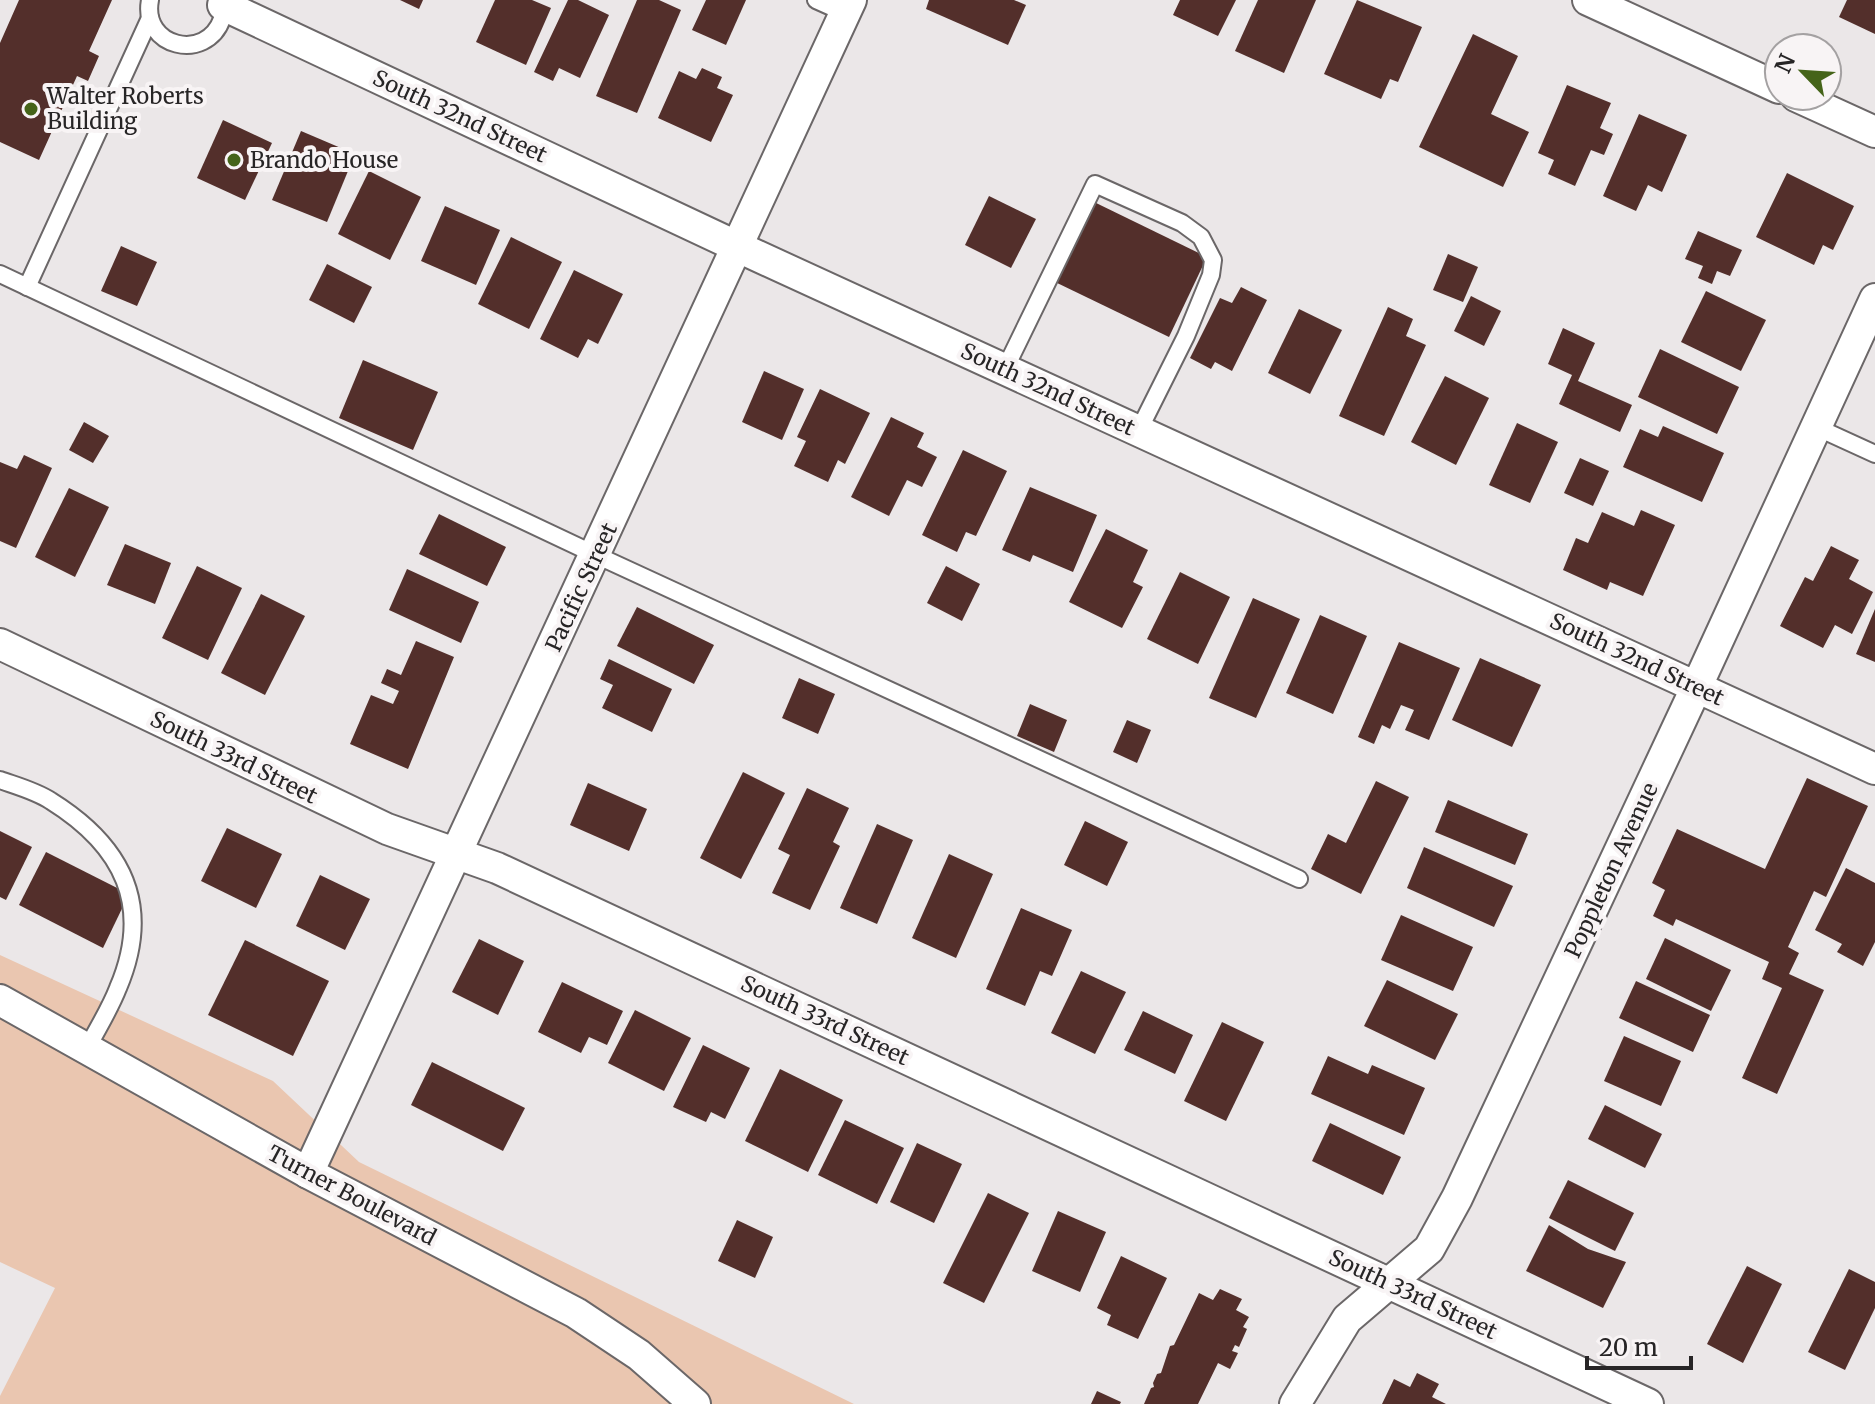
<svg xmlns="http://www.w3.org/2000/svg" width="1875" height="1404" viewBox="0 0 1875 1404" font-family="Merriweather,serif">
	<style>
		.green { fill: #eac6b0 }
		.building { fill: #532f2b }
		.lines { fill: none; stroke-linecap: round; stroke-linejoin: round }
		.lane-casing { stroke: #6b6768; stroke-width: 20 }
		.street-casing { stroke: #6b6768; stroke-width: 34 }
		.lane { stroke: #fff; stroke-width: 16 }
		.street { stroke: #fff; stroke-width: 30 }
		.poi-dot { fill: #456419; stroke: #f8f4f5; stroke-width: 3 }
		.labels { text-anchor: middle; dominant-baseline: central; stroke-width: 8; stroke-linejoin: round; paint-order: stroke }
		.poi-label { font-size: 22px; fill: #272526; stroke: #f8f4f5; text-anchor: start }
		.street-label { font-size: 22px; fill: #272526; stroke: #f8f4f5 }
	</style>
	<rect width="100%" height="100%" fill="#ebe7e8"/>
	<path class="green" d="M 0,955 L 273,1081 L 359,1162 L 854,1404 L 0,1404 L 0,1396 L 55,1288 L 0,1262 Z"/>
	<g class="building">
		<path d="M 19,0 L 112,0 L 89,51 L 99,56 L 88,81 L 77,76 L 39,160 L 0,142 L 0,43 Z"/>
		<path d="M 400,0 L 423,0 L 419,9 Z"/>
		<path d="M 495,0 L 532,0 L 551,8 L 526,65 L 476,42 Z"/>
		<path d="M 568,0 L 578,0 L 609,15 L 580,78 L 559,68 L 553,81 L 534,72 Z"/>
		<path d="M 637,0 L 659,0 L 681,10 L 637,113 L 596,96 Z"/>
		<path d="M 706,0 L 746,0 L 726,45 L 692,30 Z"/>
		<path d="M 929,0 L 1014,0 L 1026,5 L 1008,45 L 926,9 Z"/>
		<path d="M 1180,0 L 1236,0 L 1218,36 L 1173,15 Z"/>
		<path d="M 1258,0 L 1316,0 L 1284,73 L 1235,51 Z"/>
		<path d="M 1357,0 L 1422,27 L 1398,82 L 1390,79 L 1381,99 L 1324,74 Z"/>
		<path d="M 1847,0 L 1875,0 L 1875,34 L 1839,17 Z"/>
		<path d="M 1473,34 L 1518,56 L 1491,114 L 1529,132 L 1503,187 L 1419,147 Z"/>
		<path d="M 702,68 L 722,77 L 717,88 L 733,95 L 711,142 L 658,118 L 679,71 L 696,79 Z"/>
		<path d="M 1567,85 L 1611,103 L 1600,128 L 1613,134 L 1604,155 L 1591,150 L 1575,186 L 1548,174 L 1554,160 L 1538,153 Z"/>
		<path d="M 1639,114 L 1687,135 L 1662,192 L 1648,185 L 1636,211 L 1603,196 Z"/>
		<path d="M 223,120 L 272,143 L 245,200 L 197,178 Z"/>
		<path d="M 301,131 L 355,154 L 327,222 L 272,200 Z"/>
		<path d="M 369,171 L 421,197 L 390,260 L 338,234 Z"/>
		<path d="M 1787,173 L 1854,206 L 1833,250 L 1823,245 L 1814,265 L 1756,237 Z"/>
		<path d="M 989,196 L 1036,219 L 1011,268 L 965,245 Z"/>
		<path d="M 1092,201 L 1207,257 L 1169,337 L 1053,281 Z"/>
		<path d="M 445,206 L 500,230 L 476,285 L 421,261 Z"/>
		<path d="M 1698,231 L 1742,250 L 1730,276 L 1717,271 L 1712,284 L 1698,278 L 1703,266 L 1685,259 Z"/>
		<path d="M 511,237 L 562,262 L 529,329 L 478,304 Z"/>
		<path d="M 121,246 L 157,262 L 137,306 L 101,291 Z"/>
		<path d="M 1448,254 L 1478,267 L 1463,302 L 1433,290 Z"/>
		<path d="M 327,264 L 372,287 L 354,323 L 309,300 Z"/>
		<path d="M 574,270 L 623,294 L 598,344 L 588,339 L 578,358 L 540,339 Z"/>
		<path d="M 1241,287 L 1267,300 L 1232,371 L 1215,362 L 1211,369 L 1190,358 L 1220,298 L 1232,303 Z"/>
		<path d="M 1706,291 L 1766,320 L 1741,371 L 1681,342 Z"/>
		<path d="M 1471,296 L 1501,311 L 1484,346 L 1454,331 Z"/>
		<path d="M 1388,307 L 1413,319 L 1406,336 L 1426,345 L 1384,436 L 1339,416 Z"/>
		<path d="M 1299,309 L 1342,330 L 1310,394 L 1268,373 Z"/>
		<path d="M 1563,328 L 1595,343 L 1578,381 L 1632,405 L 1620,432 L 1559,404 L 1572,375 L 1548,364 Z"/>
		<path d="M 1660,349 L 1739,387 L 1717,434 L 1638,397 Z"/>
		<path d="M 363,360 L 438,392 L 413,450 L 339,418 Z"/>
		<path d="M 764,371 L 804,389 L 782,440 L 742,422 Z"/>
		<path d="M 1445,376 L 1489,398 L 1456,465 L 1411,442 Z"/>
		<path d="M 820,389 L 870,413 L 845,464 L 838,460 L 828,482 L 794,466 L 806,441 L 797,437 Z"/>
		<path d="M 891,417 L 924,433 L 917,447 L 937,457 L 922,487 L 907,480 L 889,516 L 851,497 Z"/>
		<path d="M 84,422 L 109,436 L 93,463 L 69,450 Z"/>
		<path d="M 1517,423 L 1558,442 L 1530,503 L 1489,485 Z"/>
		<path d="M 1663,426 L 1724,453 L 1702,502 L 1623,467 L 1640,429 L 1658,437 Z"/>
		<path d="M 963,450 L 1007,471 L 976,536 L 966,532 L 957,552 L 922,535 Z"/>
		<path d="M 24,455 L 52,468 L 16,548 L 0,541 L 0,462 L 17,469 Z"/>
		<path d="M 1580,458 L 1609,471 L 1593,506 L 1564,493 Z"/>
		<path d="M 1030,487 L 1097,515 L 1073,572 L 1033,555 L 1030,562 L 1002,550 Z"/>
		<path d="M 69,488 L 109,507 L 75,577 L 35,557 Z"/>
		<path d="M 1641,510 L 1675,525 L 1643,596 L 1610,582 L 1607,590 L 1563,570 L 1576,538 L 1588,543 L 1602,512 L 1634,526 Z"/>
		<path d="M 439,514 L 506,547 L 487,586 L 419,554 Z"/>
		<path d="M 1106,529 L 1148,550 L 1133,582 L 1143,587 L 1122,628 L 1069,602 Z"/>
		<path d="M 125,544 L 171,563 L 155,604 L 107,585 Z"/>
		<path d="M 1831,546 L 1859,560 L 1849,579 L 1873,592 L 1852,634 L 1835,625 L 1823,648 L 1780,626 L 1805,577 L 1813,581 Z"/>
		<path d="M 197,566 L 242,588 L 208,660 L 162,638 Z"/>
		<path d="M 946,566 L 980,584 L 962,621 L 927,603 Z"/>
		<path d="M 407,569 L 479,602 L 461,643 L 389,610 Z"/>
		<path d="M 1180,572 L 1230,597 L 1198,664 L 1147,639 Z"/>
		<path d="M 261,594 L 305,616 L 265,695 L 221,673 Z"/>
		<path d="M 1253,598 L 1300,619 L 1256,718 L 1209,698 Z"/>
		<path d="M 637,607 L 714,645 L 694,684 L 617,646 Z"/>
		<path d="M 1875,609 L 1875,662 L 1856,654 Z"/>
		<path d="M 1320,615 L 1367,636 L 1333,714 L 1286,693 Z"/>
		<path d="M 416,641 L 454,657 L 408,769 L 350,744 L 371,695 L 393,704 L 399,691 L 381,683 L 387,669 L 401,675 Z"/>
		<path d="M 1399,642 L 1460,668 L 1429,740 L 1405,730 L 1414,710 L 1401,705 L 1390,729 L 1382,725 L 1374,744 L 1358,737 Z"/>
		<path d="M 1480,658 L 1541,685 L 1512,747 L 1452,720 Z"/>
		<path d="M 609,659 L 672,689 L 652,732 L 602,708 L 613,685 L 600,679 Z"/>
		<path d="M 799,678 L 835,694 L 818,734 L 782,718 Z"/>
		<path d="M 1030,704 L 1067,720 L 1054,752 L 1017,736 Z"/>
		<path d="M 1127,720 L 1151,730 L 1137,763 L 1113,752 Z"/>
		<path d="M 743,772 L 785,793 L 741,879 L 700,858 Z"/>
		<path d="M 1807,778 L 1868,806 L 1826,897 L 1814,891 L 1788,947 L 1799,953 L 1789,974 L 1824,990 L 1777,1094 L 1742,1078 L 1782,988 L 1762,979 L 1769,962 L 1676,919 L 1673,926 L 1653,916 L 1665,890 L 1652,883 L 1677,829 L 1765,869 Z"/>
		<path d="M 1376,781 L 1409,797 L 1361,894 L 1311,869 L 1328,834 L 1346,843 Z"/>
		<path d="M 588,783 L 647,809 L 629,851 L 570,825 Z"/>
		<path d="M 807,788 L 849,808 L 833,842 L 840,846 L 810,910 L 772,893 L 790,855 L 778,849 Z"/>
		<path d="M 1448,800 L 1528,834 L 1515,865 L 1435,832 Z"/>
		<path d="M 1085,821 L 1128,842 L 1107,886 L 1064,865 Z"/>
		<path d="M 877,824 L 913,840 L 877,924 L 840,908 Z"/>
		<path d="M 227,828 L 282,854 L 256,908 L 201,881 Z"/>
		<path d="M 0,831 L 32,847 L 6,900 L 0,897 Z"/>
		<path d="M 1424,847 L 1513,886 L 1494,927 L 1407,888 Z"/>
		<path d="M 46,852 L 129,894 L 103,948 L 19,905 Z"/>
		<path d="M 949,854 L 993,874 L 956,958 L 912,938 Z"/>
		<path d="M 1846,868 L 1875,883 L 1875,942 L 1863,966 L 1837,952 L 1842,944 L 1815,930 Z"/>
		<path d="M 320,875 L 370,899 L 345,950 L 296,926 Z"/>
		<path d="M 1021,908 L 1072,930 L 1052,976 L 1040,971 L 1025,1006 L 986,989 Z"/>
		<path d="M 1401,915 L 1473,947 L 1453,991 L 1381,960 Z"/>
		<path d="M 1665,938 L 1731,970 L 1711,1011 L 1646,979 Z"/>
		<path d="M 479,939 L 524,961 L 498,1015 L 452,992 Z"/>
		<path d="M 245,940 L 329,981 L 293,1056 L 208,1015 Z"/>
		<path d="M 1081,971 L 1126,992 L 1095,1054 L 1051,1033 Z"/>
		<path d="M 1387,980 L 1458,1014 L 1435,1060 L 1364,1026 Z"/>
		<path d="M 1636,981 L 1710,1015 L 1693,1052 L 1619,1018 Z"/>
		<path d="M 562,982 L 623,1011 L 607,1045 L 589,1037 L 581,1053 L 538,1032 Z"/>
		<path d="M 635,1010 L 691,1038 L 664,1091 L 608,1063 Z"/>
		<path d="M 1143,1011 L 1193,1035 L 1175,1074 L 1124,1050 Z"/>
		<path d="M 1222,1022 L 1264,1042 L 1226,1121 L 1184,1101 Z"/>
		<path d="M 1624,1036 L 1681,1061 L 1661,1106 L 1604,1081 Z"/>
		<path d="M 703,1045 L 750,1068 L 725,1119 L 711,1112 L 706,1122 L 673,1107 Z"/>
		<path d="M 1328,1056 L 1368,1074 L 1372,1065 L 1425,1088 L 1404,1135 L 1311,1094 Z"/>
		<path d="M 432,1062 L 525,1108 L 503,1151 L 411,1105 Z"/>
		<path d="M 780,1069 L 843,1100 L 808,1172 L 745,1141 Z"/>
		<path d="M 1605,1105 L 1662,1134 L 1645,1168 L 1588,1139 Z"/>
		<path d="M 845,1120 L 904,1148 L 877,1204 L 818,1175 Z"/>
		<path d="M 1330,1123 L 1401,1157 L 1383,1195 L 1312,1161 Z"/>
		<path d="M 917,1143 L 962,1164 L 934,1223 L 890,1202 Z"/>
		<path d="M 1568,1180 L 1634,1213 L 1615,1251 L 1549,1218 Z"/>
		<path d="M 988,1193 L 1029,1213 L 984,1303 L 943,1283 Z"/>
		<path d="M 1058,1211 L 1106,1232 L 1080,1292 L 1032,1271 Z"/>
		<path d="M 737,1220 L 773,1237 L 755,1278 L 718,1261 Z"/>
		<path d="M 1549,1225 L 1588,1249 L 1626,1262 L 1603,1308 L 1526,1271 Z"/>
		<path d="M 1121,1256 L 1167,1278 L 1138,1339 L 1107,1325 L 1111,1315 L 1097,1308 Z"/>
		<path d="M 1747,1266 L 1782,1284 L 1743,1363 L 1707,1344 Z"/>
		<path d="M 1849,1269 L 1875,1282 L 1875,1308 L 1845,1370 L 1808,1352 Z"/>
		<path d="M 1220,1289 L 1242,1299 L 1236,1310 L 1249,1317 L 1243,1327 L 1247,1329 L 1239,1347 L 1235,1345 L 1232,1351 L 1238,1353 L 1230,1369 L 1218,1363 L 1198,1404 L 1144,1404 L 1151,1388 L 1154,1387 L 1153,1383 L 1157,1374 L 1161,1373 L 1170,1346 L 1174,1345 L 1199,1293 L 1213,1300 Z"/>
		<path d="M 1417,1373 L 1439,1384 L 1432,1397 L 1446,1404 L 1382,1404 L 1394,1379 L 1410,1387 Z"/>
		<path d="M 1097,1391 L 1121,1402 L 1120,1404 L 1091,1404 Z"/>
	</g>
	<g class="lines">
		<defs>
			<g id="lane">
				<path d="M 150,0 C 141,47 206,63 222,19 C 224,14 223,6 224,1"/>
				<path d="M 816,0 L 845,13"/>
				<path d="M 0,274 L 596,555 L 1299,879"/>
				<path d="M 27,287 L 150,18"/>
				<path d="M 1005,369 L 1095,184 L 1182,223 L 1201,237 L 1213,260 L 1211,275 L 1186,336 L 1139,430"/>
				<path d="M 1816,427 L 1875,454"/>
				<path d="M 0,780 C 17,786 36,791 51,801 C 123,846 153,906 118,988 C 110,1009 97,1029 87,1049"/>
			</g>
			<g id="street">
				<path d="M 1588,0 L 1779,88"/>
				<path d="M 223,5 L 738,247 L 1875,769"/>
				<path d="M 1796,96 L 1875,132"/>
				<path d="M 0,644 L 387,829 L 497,868 L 1648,1404"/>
				<path d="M 0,1000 L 308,1173 L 576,1313 L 639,1355 L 695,1404"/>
				<path d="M 308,1173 L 851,0"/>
				<path d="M 1295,1404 L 1347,1319 L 1429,1249 L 1457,1198 L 1697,686 L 1875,299"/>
			</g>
		</defs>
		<use href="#lane" class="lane-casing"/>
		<use href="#street" class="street-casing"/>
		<use href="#lane" class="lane"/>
		<use href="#street" class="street"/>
	</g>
	<g class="poi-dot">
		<circle cx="31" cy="109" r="8"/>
		<circle cx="234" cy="160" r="8"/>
	</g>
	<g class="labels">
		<g class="poi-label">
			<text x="47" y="96">Walter Roberts<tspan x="47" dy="25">Building</tspan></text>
			<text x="250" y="160">Brando House</text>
		</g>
		<g class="street-label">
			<text transform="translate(460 116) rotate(25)">South 32nd Street</text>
			<text transform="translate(1048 389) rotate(25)">South 32nd Street</text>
			<text transform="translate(581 587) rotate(-65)">Pacific Street</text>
			<text transform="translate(1637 659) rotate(25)">South 32nd Street</text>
			<text transform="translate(234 757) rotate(26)">South 33rd Street</text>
			<text transform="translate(1611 870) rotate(-65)">Poppleton Avenue</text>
			<text transform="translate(825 1020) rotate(25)">South 33rd Street</text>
			<text transform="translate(352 1195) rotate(28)">Turner Boulevard</text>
			<text transform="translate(1413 1294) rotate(25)">South 33rd Street</text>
		</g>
	</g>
	<g transform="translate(1803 72) rotate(295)"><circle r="38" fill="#f8f4f5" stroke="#a4a1a2" stroke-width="2"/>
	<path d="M0-6L14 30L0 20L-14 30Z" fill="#456419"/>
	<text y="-12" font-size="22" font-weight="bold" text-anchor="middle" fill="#272526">N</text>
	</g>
	<path d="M1587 1356v12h104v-12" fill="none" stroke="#272526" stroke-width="4"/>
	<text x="1599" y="1356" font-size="24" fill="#272526" stroke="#f8f4f5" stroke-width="6" paint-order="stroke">20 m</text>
</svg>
